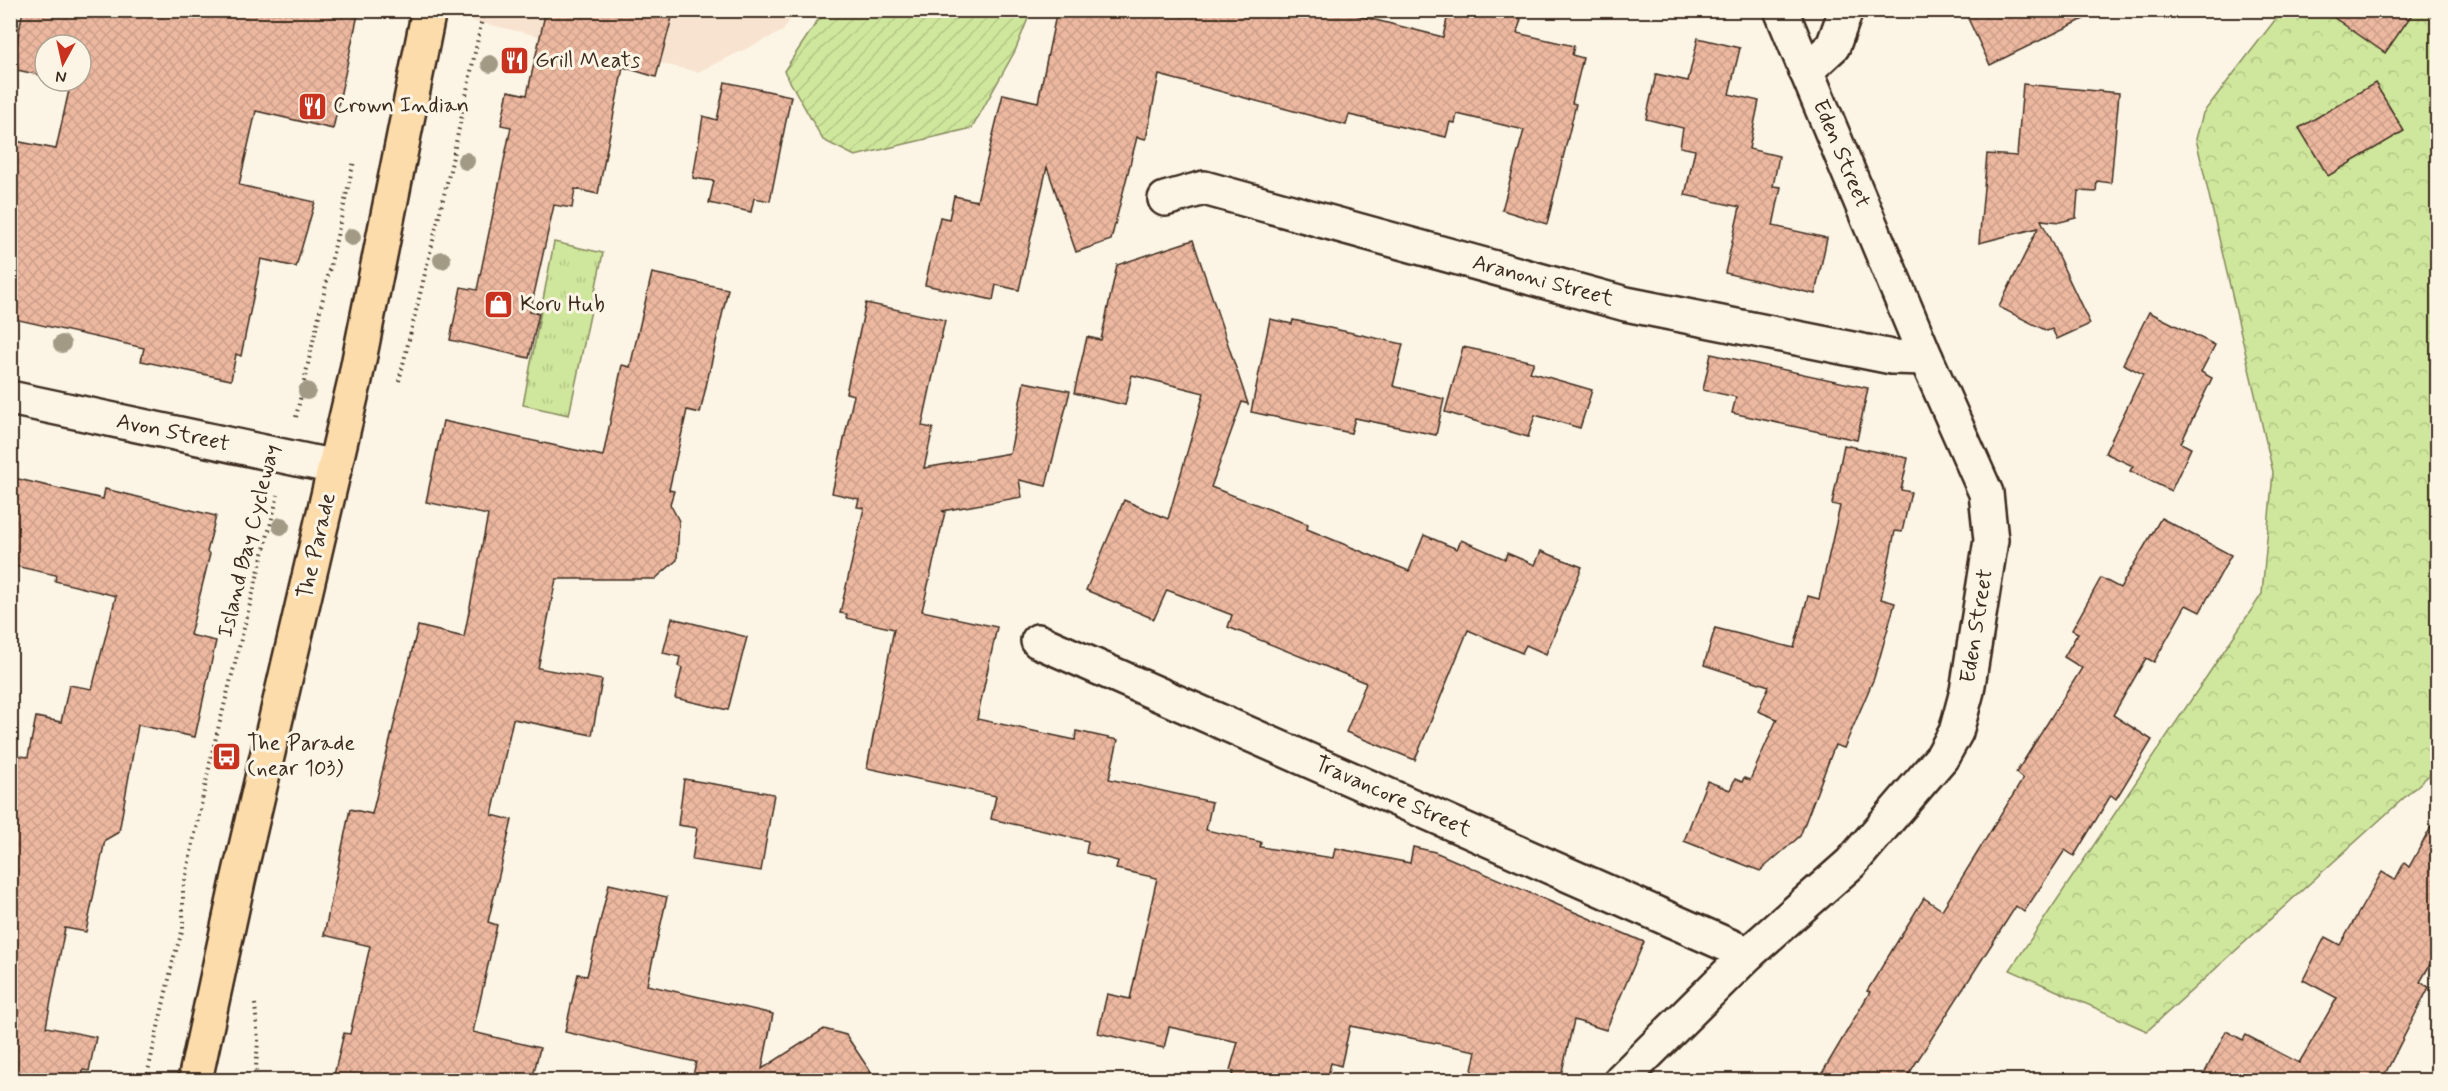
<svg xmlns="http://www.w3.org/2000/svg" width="2448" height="1091" viewBox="0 0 2448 1091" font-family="Mynerve,sans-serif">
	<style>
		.built { fill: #f8e3d0 }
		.grass { fill: url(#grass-tufts); stroke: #85885d; stroke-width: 1.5 }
		.forest { fill: url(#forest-crowns); stroke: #85885d; stroke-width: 1.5 }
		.garden { fill: url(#garden-furrows); stroke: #85885d; stroke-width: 1.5 }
		.building { fill: url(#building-cross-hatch); stroke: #3b2a1e; stroke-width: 1.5 }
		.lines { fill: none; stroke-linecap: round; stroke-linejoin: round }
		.minor-casing { stroke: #3b2a1e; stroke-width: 38 }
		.major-casing { stroke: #3b2a1e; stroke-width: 38 }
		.path { stroke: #3b2a1e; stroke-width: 4; stroke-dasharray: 1.5 4.5; stroke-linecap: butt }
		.minor { stroke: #fcf5e5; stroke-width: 33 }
		.major { stroke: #fddcac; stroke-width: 33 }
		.tree { fill: #a29a85 }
		.labels { text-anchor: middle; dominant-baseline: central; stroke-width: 6; stroke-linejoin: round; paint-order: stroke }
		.poi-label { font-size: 22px; fill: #3b2a1e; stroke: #fcf5e5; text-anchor: start }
		.street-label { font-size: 22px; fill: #3b2a1e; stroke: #fcf5e5 }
	</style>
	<defs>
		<pattern id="grass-tufts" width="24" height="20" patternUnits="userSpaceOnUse" patternTransform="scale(1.5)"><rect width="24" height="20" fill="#cfe79c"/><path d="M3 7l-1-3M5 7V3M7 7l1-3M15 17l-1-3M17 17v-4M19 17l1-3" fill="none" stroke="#b3c686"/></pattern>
		<pattern id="forest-crowns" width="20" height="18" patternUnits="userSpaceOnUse" patternTransform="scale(1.5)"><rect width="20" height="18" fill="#cfe79c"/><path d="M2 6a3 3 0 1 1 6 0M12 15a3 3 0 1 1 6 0" fill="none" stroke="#b3c686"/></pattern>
		<pattern id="garden-furrows" width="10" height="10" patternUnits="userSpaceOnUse" patternTransform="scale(1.5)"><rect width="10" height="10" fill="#cfe79c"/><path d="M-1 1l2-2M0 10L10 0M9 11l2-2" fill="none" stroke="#b3c686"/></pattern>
		<pattern id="building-cross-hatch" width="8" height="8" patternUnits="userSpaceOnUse" patternTransform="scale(1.5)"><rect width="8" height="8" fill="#edb8a0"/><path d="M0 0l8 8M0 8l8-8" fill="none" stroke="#cc9e89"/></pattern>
	</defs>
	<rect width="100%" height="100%" fill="#fcf5e5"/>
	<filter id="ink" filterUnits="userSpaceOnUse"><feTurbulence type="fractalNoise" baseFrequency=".0167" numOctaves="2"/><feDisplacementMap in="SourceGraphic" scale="12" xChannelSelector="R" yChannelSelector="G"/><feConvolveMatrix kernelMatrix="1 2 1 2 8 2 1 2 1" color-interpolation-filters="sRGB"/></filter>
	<g filter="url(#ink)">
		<path class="built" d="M 466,10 L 795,11 L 783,31 L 698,72 L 464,19 Z"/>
		<path class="grass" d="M 554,242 L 603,253 L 569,415 L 523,405 Z"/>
		<path class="forest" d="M 2282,11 L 2437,11 L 2437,768 L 2147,1031 L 2010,970 L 2262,594 L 2273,472 L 2196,139 L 2203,113 Z"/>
		<path class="garden" d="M 824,11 L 824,10 L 1031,11 L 1015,51 L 972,128 L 855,156 L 823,140 L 784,71 Z"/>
		<g class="building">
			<path d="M 23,10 L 359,10 L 333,129 L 256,111 L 239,185 L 315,202 L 296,267 L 261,259 L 241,356 L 236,354 L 231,380 L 141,361 L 144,348 L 10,318 L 10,140 L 56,149 L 71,81 L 81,81 L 81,45 L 45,45 L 45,76 L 12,69 Z"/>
			<path d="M 546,10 L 674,10 L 656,77 L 623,67 L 598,194 L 575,189 L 572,208 L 554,205 L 530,312 L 539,313 L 529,358 L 450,340 L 461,287 L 477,290 L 511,127 L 501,125 L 508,91 L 527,95 Z"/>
			<path d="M 1057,10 L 1336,10 L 1443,37 L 1449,10 L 1515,10 L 1514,17 L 1521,19 L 1517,33 L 1574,46 L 1572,55 L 1583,58 L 1572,103 L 1576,104 L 1547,224 L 1502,210 L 1524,130 L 1457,114 L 1455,123 L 1450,122 L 1446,137 L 1349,115 L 1346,125 L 1159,75 L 1146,139 L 1137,137 L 1111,240 L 1076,252 L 1047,167 L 1019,290 L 996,285 L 993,300 L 925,285 L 940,217 L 949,219 L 954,196 L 977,201 L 1003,94 L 1038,102 Z"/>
			<path d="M 1964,10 L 2102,10 L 1990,65 Z"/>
			<path d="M 2323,10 L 2415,10 L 2385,53 Z"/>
			<path d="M 1698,38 L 1740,48 L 1729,94 L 1759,101 L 1749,149 L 1779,156 L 1773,186 L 1781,187 L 1773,226 L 1827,238 L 1815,294 L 1725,273 L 1740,207 L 1685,195 L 1695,150 L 1680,147 L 1683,128 L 1646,119 L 1656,74 L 1688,81 Z"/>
			<path d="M 725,82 L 791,96 L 770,201 L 754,198 L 751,212 L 709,203 L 714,181 L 693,178 L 703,116 L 717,120 Z"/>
			<path d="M 2375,83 L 2404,131 L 2328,176 L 2299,128 Z"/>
			<path d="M 2023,84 L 2119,93 L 2111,183 L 2097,181 L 2096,192 L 2078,191 L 2076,218 L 2060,222 L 2041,220 L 2090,324 L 2057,339 L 2052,329 L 2047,331 L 1999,307 L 2038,228 L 1979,243 L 1987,154 L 2017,156 Z"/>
			<path d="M 1193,240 L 1248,404 L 1242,402 L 1211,487 L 1308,524 L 1307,529 L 1409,571 L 1424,535 L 1457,549 L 1461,540 L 1505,559 L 1507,553 L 1535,565 L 1541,551 L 1582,567 L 1546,654 L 1526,645 L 1522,653 L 1468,630 L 1415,760 L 1346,732 L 1366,683 L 1228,627 L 1232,615 L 1167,590 L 1154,619 L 1086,590 L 1124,500 L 1168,519 L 1204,393 L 1132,375 L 1125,405 L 1074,393 L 1087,337 L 1101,340 L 1117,265 Z"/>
			<path d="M 652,273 L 728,289 L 700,413 L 687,410 L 669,490 L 674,491 L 670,504 L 679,521 L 677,560 L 655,579 L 556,579 L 538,668 L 602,680 L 592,735 L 513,719 L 492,815 L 512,820 L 488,922 L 497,925 L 473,1032 L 540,1048 L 532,1080 L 468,1080 L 430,1073 L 428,1080 L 360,1080 L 334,1075 L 344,1033 L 350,1034 L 370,946 L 324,935 L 350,809 L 372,814 L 418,626 L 464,637 L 488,515 L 426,502 L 443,421 L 603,456 L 622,365 L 630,367 Z"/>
			<path d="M 866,303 L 945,320 L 922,426 L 933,428 L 924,468 L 1010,453 L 1024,382 L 1070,391 L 1046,486 L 1019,480 L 1022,497 L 942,511 L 945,512 L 922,611 L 997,627 L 977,719 L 1075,740 L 1076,731 L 1118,740 L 1109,779 L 1212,802 L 1206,830 L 1261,842 L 1260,847 L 1333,858 L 1335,848 L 1410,863 L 1413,847 L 1435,852 L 1644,942 L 1606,1030 L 1574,1020 L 1560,1080 L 1470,1080 L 1476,1051 L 1350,1026 L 1341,1066 L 1331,1063 L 1327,1080 L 1231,1080 L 1234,1071 L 1230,1070 L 1238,1042 L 1169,1027 L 1164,1048 L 1098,1033 L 1107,994 L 1130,999 L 1157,878 L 1116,869 L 1118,861 L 1086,853 L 1088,841 L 991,819 L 996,796 L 867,768 L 894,629 L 846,618 L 847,614 L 840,613 L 864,508 L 857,507 L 859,499 L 832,493 L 854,395 L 846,393 Z"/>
			<path d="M 2149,312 L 2215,345 L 2201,372 L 2212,378 L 2181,443 L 2191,448 L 2171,491 L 2130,471 L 2133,466 L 2105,453 L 2143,374 L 2123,364 Z"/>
			<path d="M 1270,319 L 1292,324 L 1293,320 L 1403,344 L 1393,386 L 1444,399 L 1436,435 L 1355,418 L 1351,433 L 1251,412 Z"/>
			<path d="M 1463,347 L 1534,362 L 1530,372 L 1592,390 L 1580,428 L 1535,415 L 1528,437 L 1445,412 Z"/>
			<path d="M 1711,354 L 1868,388 L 1857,440 L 1732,413 L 1736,397 L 1703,390 Z"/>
			<path d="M 1844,445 L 1908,458 L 1901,490 L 1911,492 L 1902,532 L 1895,531 L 1881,599 L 1895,603 L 1874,678 L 1844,748 L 1835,745 L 1800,836 L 1760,871 L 1684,841 L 1707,781 L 1730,790 L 1735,779 L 1742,782 L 1744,778 L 1750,780 L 1777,719 L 1758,711 L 1769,686 L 1704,665 L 1715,628 L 1794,648 L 1808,596 L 1819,599 L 1840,506 L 1832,504 Z"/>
			<path d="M 10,477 L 103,499 L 105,489 L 216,516 L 207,552 L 210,554 L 190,635 L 216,641 L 195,737 L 138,725 L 119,832 L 105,840 L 86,932 L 65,928 L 46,1027 L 96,1037 L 89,1071 L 83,1070 L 81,1080 L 10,1080 L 10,776 L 14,755 L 28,757 L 36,717 L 61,722 L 69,685 L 92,689 L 116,596 L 55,581 L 56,575 L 10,565 Z"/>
			<path d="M 2161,518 L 2231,555 L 2200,612 L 2186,605 L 2154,662 L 2146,658 L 2113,715 L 2152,740 L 2116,799 L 2111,795 L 2074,856 L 2065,850 L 2024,912 L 2016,906 L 1905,1080 L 1818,1080 L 1870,992 L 1867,991 L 1924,898 L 1942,910 L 2023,779 L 2016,773 L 2082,668 L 2064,657 L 2078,633 L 2072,630 L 2101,578 L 2120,588 Z"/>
			<path d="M 672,618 L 747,637 L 728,710 L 675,698 L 682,668 L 678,666 L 680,657 L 663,653 Z"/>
			<path d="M 684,779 L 774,794 L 761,871 L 692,860 L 697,828 L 678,825 Z"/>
			<path d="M 2438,815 L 2438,951 L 2420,982 L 2429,987 L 2382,1080 L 2201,1080 L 2226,1031 L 2243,1040 L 2246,1035 L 2299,1063 L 2337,998 L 2303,980 L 2325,937 L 2340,945 L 2382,872 L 2395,880 L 2404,863 L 2409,867 Z"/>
			<path d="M 609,884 L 667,897 L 647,985 L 773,1014 L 762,1069 L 824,1029 L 846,1035 L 876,1080 L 692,1080 L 696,1062 L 565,1032 L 578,974 L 587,976 Z"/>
		</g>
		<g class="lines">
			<defs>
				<g id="minor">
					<path d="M 1806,71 L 1833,46 L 1846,10"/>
					<path d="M 1165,199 L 1204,188 L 1626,304 L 1892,357 L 1926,358"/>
					<path d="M 10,398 L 335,467"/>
					<path d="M 1038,641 L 1748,954"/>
					<path d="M 1621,1080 L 1748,954 L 1851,863 L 1942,757 L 1956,732 L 1967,691 L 1991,540 L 1986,493 L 1926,358 L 1781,10"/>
				</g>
				<path id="major" d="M 195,1080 L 238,881 L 355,380 L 429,10"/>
			</defs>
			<use href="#minor" class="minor-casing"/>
			<use href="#major" class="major-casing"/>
			<g class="path">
				<path d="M 399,381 L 451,166 L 484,10"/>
				<path d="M 296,417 L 354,161"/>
				<path d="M 255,1004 L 258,1041 L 255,1080"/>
				<path d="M 146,1080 L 174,957 L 183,929 L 183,890 L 213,749 L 278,495"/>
			</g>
			<use href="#minor" class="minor"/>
			<use href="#major" class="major"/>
		</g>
		<g class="tree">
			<circle cx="490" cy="64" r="9"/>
			<circle cx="466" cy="161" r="9"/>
			<circle cx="352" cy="237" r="9"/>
			<circle cx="442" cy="260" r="9"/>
			<circle cx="62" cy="344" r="9"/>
			<circle cx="307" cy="391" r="9"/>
			<circle cx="281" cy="526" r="9"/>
		</g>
	</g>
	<defs>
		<symbol id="restaurant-square" viewBox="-11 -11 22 22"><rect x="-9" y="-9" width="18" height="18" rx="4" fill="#c8321e" stroke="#fcf5e5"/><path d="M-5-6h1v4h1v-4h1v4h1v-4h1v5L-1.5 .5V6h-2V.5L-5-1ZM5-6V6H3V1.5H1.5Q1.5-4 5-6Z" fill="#fff"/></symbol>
		<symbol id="shop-square" viewBox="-11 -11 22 22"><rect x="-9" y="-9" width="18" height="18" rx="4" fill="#c8321e" stroke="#fcf5e5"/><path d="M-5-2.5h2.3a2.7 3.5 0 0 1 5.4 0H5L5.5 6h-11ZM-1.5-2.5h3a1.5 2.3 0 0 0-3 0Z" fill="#fff"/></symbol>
		<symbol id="bus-square" viewBox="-11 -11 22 22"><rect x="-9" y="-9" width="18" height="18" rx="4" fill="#c8321e" stroke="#fcf5e5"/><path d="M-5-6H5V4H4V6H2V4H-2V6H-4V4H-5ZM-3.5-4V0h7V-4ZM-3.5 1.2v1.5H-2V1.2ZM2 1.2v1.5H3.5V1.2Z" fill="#fff"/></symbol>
	</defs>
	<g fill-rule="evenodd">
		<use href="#restaurant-square" x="498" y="44" width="33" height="33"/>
		<use href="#restaurant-square" x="296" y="90" width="33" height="33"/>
		<use href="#shop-square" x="482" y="288" width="33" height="33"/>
		<use href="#bus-square" x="210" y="740" width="33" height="33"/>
	</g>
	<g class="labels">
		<g class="poi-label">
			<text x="535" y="61">Grill Meats</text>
			<text x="333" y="106">Crown Indian</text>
			<text x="520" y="305">Koru Hub</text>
			<text x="247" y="744">The Parade<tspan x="247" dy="25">(near 103)</tspan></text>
		</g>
		<g class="street-label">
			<text transform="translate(1841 154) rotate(67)">Eden Street</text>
			<text transform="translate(1543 281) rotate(15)">Aranoni Street</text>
			<text transform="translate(173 433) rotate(12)">Avon Street</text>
			<text transform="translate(249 541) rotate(-76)">Island Bay Cycleway</text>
			<text transform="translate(317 546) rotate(-77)">The Parade</text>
			<text transform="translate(1977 626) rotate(-81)">Eden Street</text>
			<text transform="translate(1393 797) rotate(24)">Travancore Street</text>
		</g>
	</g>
	<rect width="2448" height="1091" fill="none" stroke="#fcf5e5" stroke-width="36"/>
	<rect x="18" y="18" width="2412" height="1055" fill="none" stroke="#3b2a1e" stroke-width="2" filter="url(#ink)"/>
	<g transform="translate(63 63) rotate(188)"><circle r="28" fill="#fcf5e5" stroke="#afa495" stroke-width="1.5"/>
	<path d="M0-4.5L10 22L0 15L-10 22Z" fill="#c8321e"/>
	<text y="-9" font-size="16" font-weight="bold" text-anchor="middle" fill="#3b2a1e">N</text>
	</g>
</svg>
